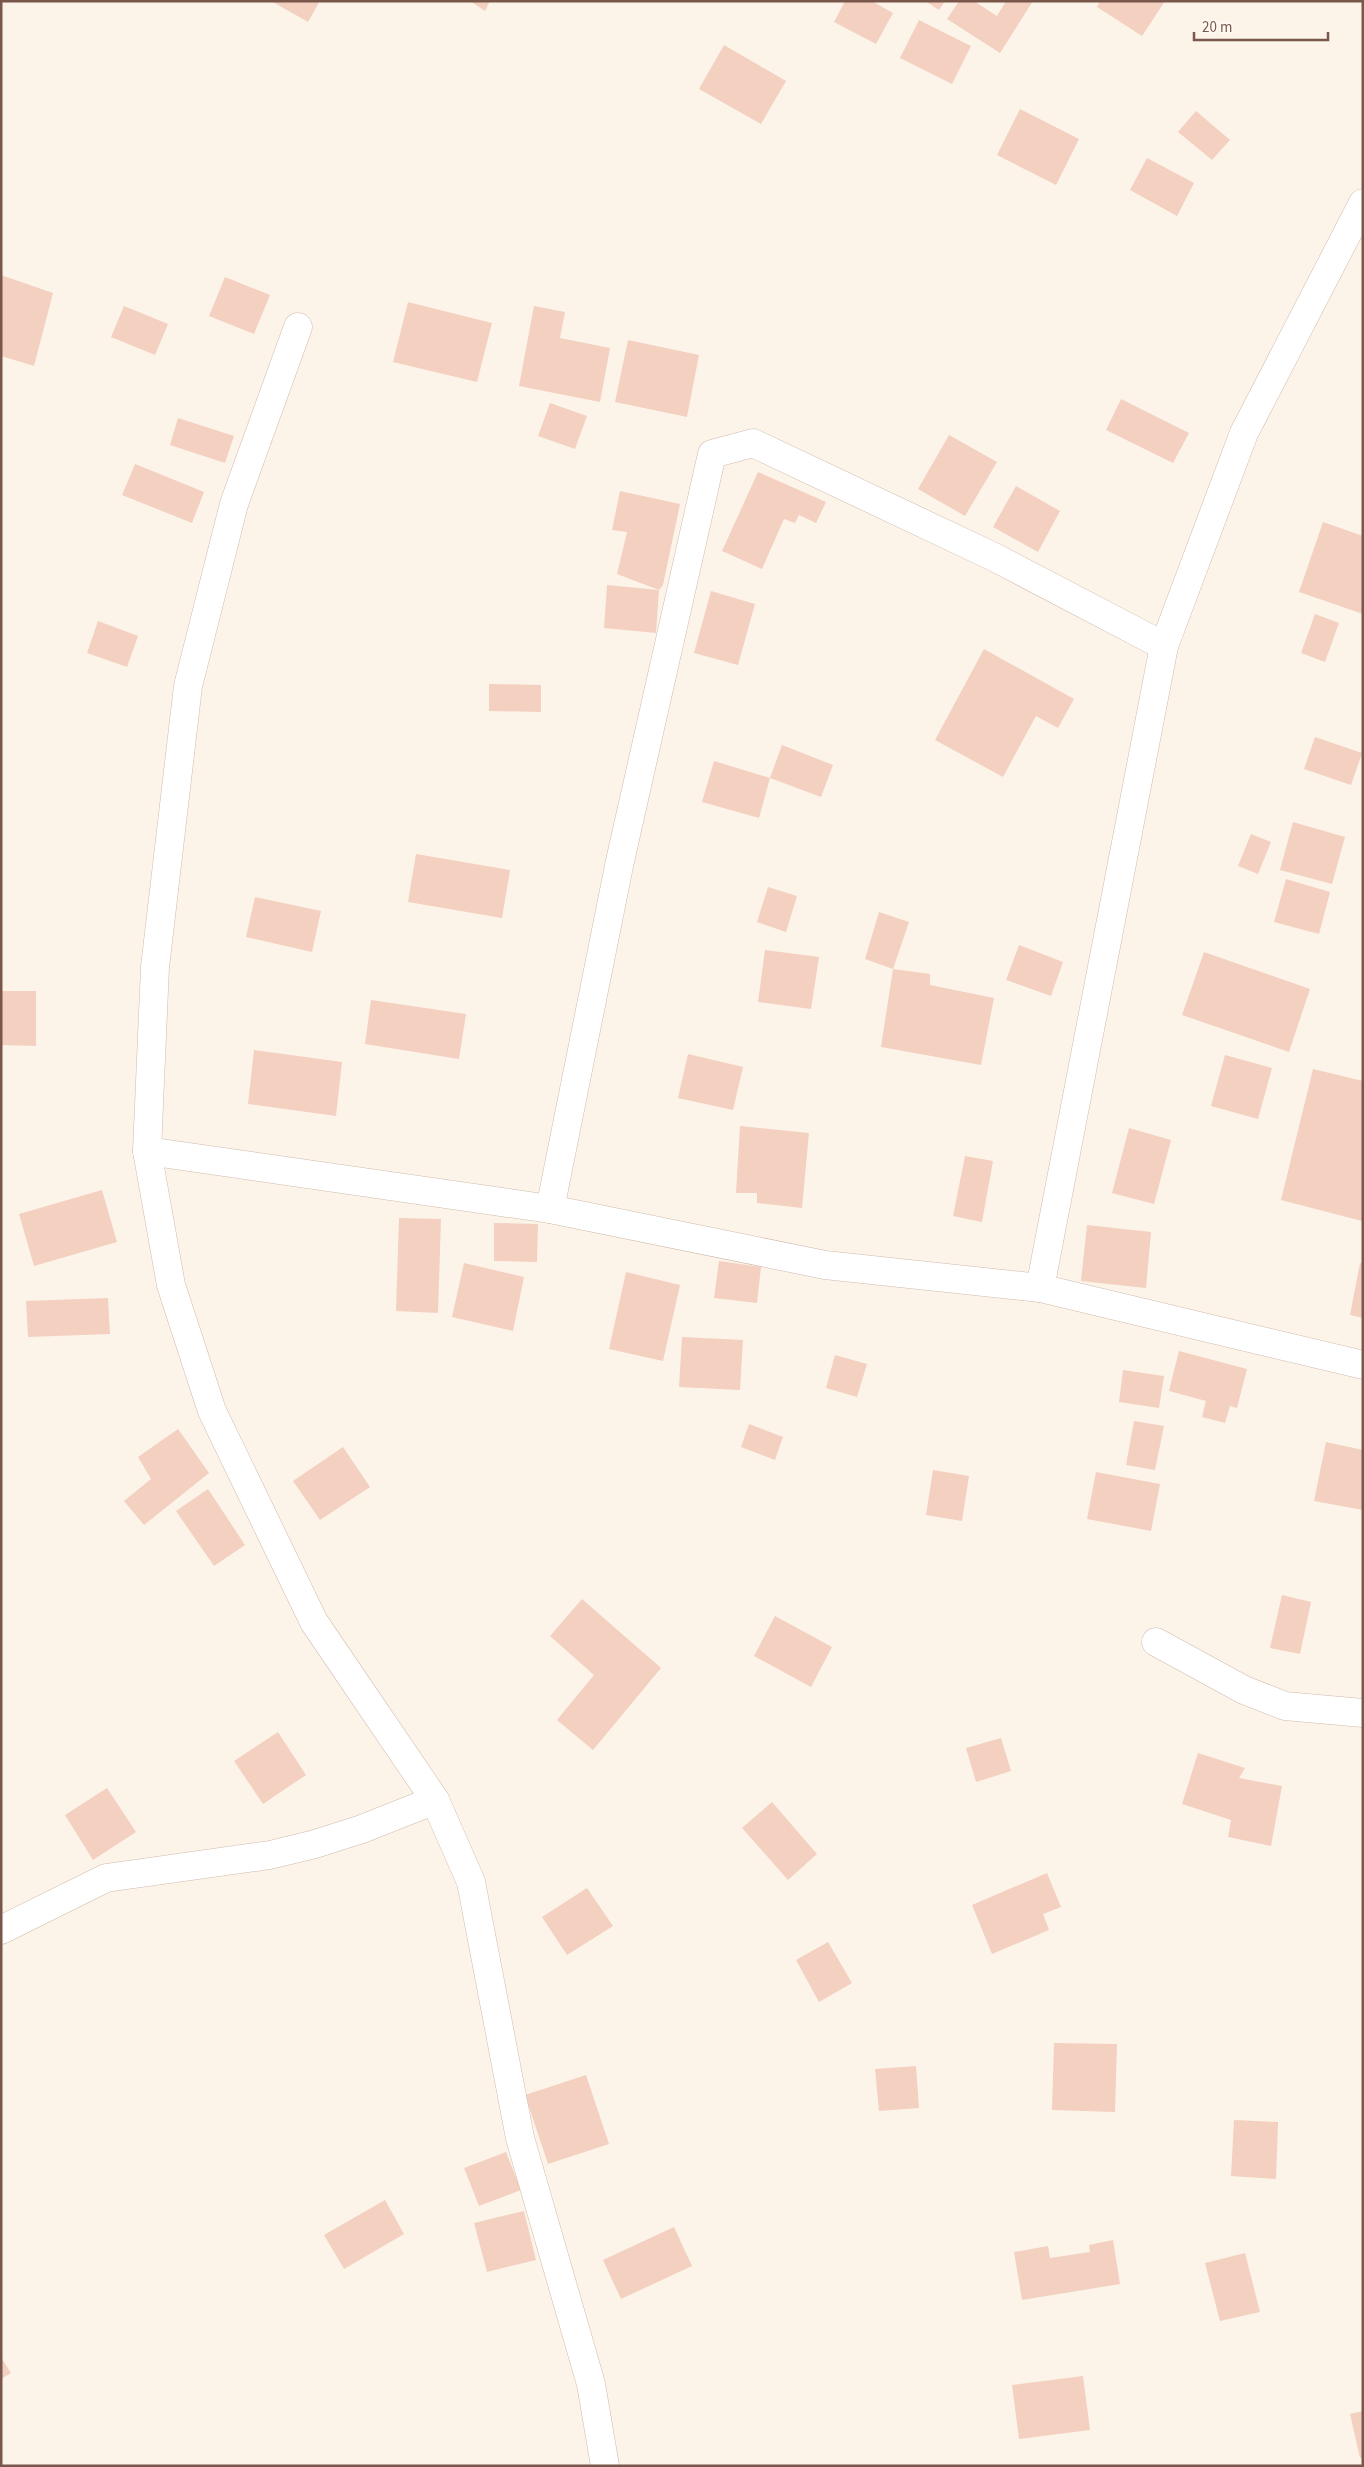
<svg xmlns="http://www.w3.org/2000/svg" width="1364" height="2467" viewBox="0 0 1364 2467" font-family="'Source Sans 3',sans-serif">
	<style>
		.building { fill: #f3d0c0 }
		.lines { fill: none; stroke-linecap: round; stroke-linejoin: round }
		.minor-casing { stroke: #d0baae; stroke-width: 29 }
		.minor { stroke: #fff; stroke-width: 28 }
	</style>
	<rect width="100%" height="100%" fill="#fdf4e9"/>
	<g class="building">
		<path d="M 271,1 L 320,1 L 308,22 Z"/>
		<path d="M 470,1 L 490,1 L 485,11 Z"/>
		<path d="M 845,1 L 872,1 L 893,13 L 876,44 L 834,22 Z"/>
		<path d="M 925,1 L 945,1 L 939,10 Z"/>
		<path d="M 959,1 L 974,1 L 997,16 L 1006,1 L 1033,1 L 1000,53 L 947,19 Z"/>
		<path d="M 1100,1 L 1165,1 L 1142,36 L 1097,7 Z"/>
		<path d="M 919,20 L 971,46 L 952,84 L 900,58 Z"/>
		<path d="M 724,45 L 786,81 L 761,124 L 699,89 Z"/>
		<path d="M 1020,109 L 1079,139 L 1056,185 L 997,155 Z"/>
		<path d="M 1196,111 L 1230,140 L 1212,160 L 1178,132 Z"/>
		<path d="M 1147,158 L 1194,183 L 1177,216 L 1130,190 Z"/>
		<path d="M 1,275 L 53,293 L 34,366 L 1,356 Z"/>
		<path d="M 225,277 L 270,295 L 254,334 L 209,316 Z"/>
		<path d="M 408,302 L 492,323 L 477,382 L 393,362 Z"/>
		<path d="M 124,306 L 168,324 L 155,355 L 111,337 Z"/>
		<path d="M 534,306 L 565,312 L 560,338 L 610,348 L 600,402 L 519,386 Z"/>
		<path d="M 628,340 L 699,355 L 687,417 L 615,402 Z"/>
		<path d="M 1121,399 L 1189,433 L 1173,463 L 1106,430 Z"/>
		<path d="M 550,403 L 587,416 L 575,449 L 538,436 Z"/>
		<path d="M 178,418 L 234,436 L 225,463 L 170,445 Z"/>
		<path d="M 949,435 L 997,462 L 965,516 L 918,489 Z"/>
		<path d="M 135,464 L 204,492 L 192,523 L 122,495 Z"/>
		<path d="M 758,472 L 826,502 L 816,523 L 799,515 L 795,523 L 784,519 L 762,569 L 722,551 Z"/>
		<path d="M 1016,486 L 1060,511 L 1038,552 L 993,527 Z"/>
		<path d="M 620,491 L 680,504 L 663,585 L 659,590 L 617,574 L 627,532 L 612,530 Z"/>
		<path d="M 1323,522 L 1363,536 L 1363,614 L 1299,592 Z"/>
		<path d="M 607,585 L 659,590 L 656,633 L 604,628 Z"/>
		<path d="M 711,591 L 755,604 L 738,665 L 694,653 Z"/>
		<path d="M 1315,614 L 1339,623 L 1325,662 L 1301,653 Z"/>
		<path d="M 98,621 L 138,636 L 127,667 L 87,653 Z"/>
		<path d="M 984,649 L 1074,699 L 1058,728 L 1036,716 L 1003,777 L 935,740 Z"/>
		<path d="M 489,684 L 541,685 L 541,712 L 489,711 Z"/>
		<path d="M 1315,737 L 1362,753 L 1351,785 L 1304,769 Z"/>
		<path d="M 782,745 L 833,765 L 821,797 L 770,778 L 759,818 L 702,802 L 714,761 L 770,778 Z"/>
		<path d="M 1293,822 L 1345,837 L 1332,884 L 1280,870 Z"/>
		<path d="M 1251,834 L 1271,842 L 1258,874 L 1238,866 Z"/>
		<path d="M 416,854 L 510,870 L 502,918 L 408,902 Z"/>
		<path d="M 1286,879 L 1330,892 L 1319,934 L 1274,922 Z"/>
		<path d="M 768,887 L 797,896 L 786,932 L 757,922 Z"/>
		<path d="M 255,897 L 321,911 L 312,952 L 246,937 Z"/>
		<path d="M 879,912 L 909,922 L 893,969 L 865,959 Z"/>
		<path d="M 1019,945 L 1063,962 L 1051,996 L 1006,980 Z"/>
		<path d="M 765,950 L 819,957 L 811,1009 L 758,1002 Z"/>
		<path d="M 1204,952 L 1310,989 L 1289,1052 L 1182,1015 Z"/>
		<path d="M 893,969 L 930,974 L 930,985 L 994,998 L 981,1065 L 881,1047 Z"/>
		<path d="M 1,991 L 36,991 L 36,1046 L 1,1045 Z"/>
		<path d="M 371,1000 L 466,1014 L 459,1059 L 365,1044 Z"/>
		<path d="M 254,1050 L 342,1062 L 336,1116 L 248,1104 Z"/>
		<path d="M 688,1054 L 743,1067 L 733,1110 L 678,1098 Z"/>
		<path d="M 1225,1055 L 1272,1068 L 1258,1119 L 1211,1106 Z"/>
		<path d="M 1313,1069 L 1363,1081 L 1362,1221 L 1281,1200 Z"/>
		<path d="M 740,1126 L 809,1133 L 802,1208 L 757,1203 L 757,1193 L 736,1193 Z"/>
		<path d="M 1129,1128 L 1171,1140 L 1154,1204 L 1112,1193 Z"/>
		<path d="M 965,1156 L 993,1161 L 982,1222 L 953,1216 Z"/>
		<path d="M 102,1190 L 117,1242 L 34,1266 L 19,1214 Z"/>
		<path d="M 399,1218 L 441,1219 L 438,1313 L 396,1311 Z"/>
		<path d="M 494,1223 L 538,1224 L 537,1262 L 494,1261 Z"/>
		<path d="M 1087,1225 L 1151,1232 L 1146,1288 L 1081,1281 Z"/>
		<path d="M 719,1261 L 761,1267 L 757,1303 L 714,1298 Z"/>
		<path d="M 464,1263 L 524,1277 L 513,1331 L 452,1317 Z"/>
		<path d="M 1360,1263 L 1363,1264 L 1363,1318 L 1350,1315 Z"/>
		<path d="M 626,1272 L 680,1285 L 663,1361 L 609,1349 Z"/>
		<path d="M 108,1298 L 110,1334 L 28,1337 L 26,1301 Z"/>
		<path d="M 682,1337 L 743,1340 L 740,1390 L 679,1387 Z"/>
		<path d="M 1179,1351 L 1247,1369 L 1237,1408 L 1230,1406 L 1225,1423 L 1202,1417 L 1206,1401 L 1169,1391 Z"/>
		<path d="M 835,1355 L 867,1364 L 857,1397 L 826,1388 Z"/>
		<path d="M 1123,1370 L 1164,1376 L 1159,1408 L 1119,1402 Z"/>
		<path d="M 1134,1421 L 1164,1426 L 1155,1470 L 1126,1465 Z"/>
		<path d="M 749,1424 L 783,1437 L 775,1460 L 741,1447 Z"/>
		<path d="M 178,1429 L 209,1473 L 144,1525 L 124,1501 L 151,1479 L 138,1457 Z"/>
		<path d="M 1326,1442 L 1363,1450 L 1363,1510 L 1314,1501 Z"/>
		<path d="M 343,1447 L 370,1487 L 320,1520 L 293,1481 Z"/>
		<path d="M 933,1470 L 969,1476 L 962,1521 L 926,1515 Z"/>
		<path d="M 1096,1472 L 1160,1484 L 1151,1531 L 1087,1519 Z"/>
		<path d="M 208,1489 L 245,1545 L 214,1566 L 176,1511 Z"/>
		<path d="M 1282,1595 L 1311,1602 L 1300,1654 L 1270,1648 Z"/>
		<path d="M 582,1599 L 661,1668 L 593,1750 L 557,1720 L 594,1675 L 550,1636 Z"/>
		<path d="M 775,1616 L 832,1647 L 811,1687 L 754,1656 Z"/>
		<path d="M 278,1732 L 306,1775 L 263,1804 L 234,1761 Z"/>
		<path d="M 1001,1738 L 1011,1771 L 976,1782 L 966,1748 Z"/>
		<path d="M 1198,1753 L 1245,1768 L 1239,1778 L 1282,1786 L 1271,1846 L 1228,1837 L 1231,1820 L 1182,1804 Z"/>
		<path d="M 107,1788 L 136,1832 L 93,1860 L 65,1815 Z"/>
		<path d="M 772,1802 L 817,1854 L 788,1880 L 742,1828 Z"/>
		<path d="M 1047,1873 L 1061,1907 L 1043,1914 L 1049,1930 L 992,1954 L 972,1905 Z"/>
		<path d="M 587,1888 L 613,1926 L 567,1955 L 542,1917 Z"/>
		<path d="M 828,1942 L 852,1983 L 819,2002 L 796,1960 Z"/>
		<path d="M 1054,2043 L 1117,2044 L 1115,2112 L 1052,2110 Z"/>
		<path d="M 916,2066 L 919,2108 L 879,2111 L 875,2069 Z"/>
		<path d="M 586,2075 L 609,2144 L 548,2164 L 525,2095 Z"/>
		<path d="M 1234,2120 L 1278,2122 L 1276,2179 L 1231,2176 Z"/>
		<path d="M 506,2152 L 521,2190 L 479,2206 L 464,2168 Z"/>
		<path d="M 385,2200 L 404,2234 L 344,2269 L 324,2235 Z"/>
		<path d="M 524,2211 L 536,2260 L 487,2272 L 474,2223 Z"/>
		<path d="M 674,2227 L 692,2266 L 621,2299 L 603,2260 Z"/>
		<path d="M 1113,2240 L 1120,2284 L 1022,2300 L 1014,2252 L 1048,2246 L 1050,2258 L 1090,2252 L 1089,2245 Z"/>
		<path d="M 1245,2253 L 1260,2312 L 1220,2321 L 1205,2263 Z"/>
		<path d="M 1,2357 L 11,2373 L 1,2379 Z"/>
		<path d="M 1083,2376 L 1090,2430 L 1019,2439 L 1012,2385 Z"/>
		<path d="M 1363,2411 L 1363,2457 L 1360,2458 L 1350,2414 Z"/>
	</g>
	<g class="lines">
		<defs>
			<g id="minor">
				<path d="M 298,327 L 234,504 L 188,686 L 155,967 L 147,1151 L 171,1285 L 212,1411 L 314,1622 L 435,1800 L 471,1882 L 520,2138 L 591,2384 L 605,2466"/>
				<path d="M 147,1151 L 550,1209 L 825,1265 L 1040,1288 L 1363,1365"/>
				<path d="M 550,1209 L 620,861 L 712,454 L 753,443 L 994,557 L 1164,646"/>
				<path d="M 1040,1288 L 1164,646 L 1244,433 L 1363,203"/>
				<path d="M 1156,1642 L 1244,1690 L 1285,1706 L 1363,1713"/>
				<path d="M 1,1930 L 106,1878 L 270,1855 L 315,1844 L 362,1829 L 435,1800"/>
			</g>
		</defs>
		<use href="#minor" class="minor-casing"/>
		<use href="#minor" class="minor"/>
	</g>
	<rect width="1364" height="2467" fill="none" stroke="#79574b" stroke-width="5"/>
	<path d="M1194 32v8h134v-8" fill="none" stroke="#79574b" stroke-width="2.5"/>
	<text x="1202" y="32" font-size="15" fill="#79574b" stroke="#fff8f0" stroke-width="4" paint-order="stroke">20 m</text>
</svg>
